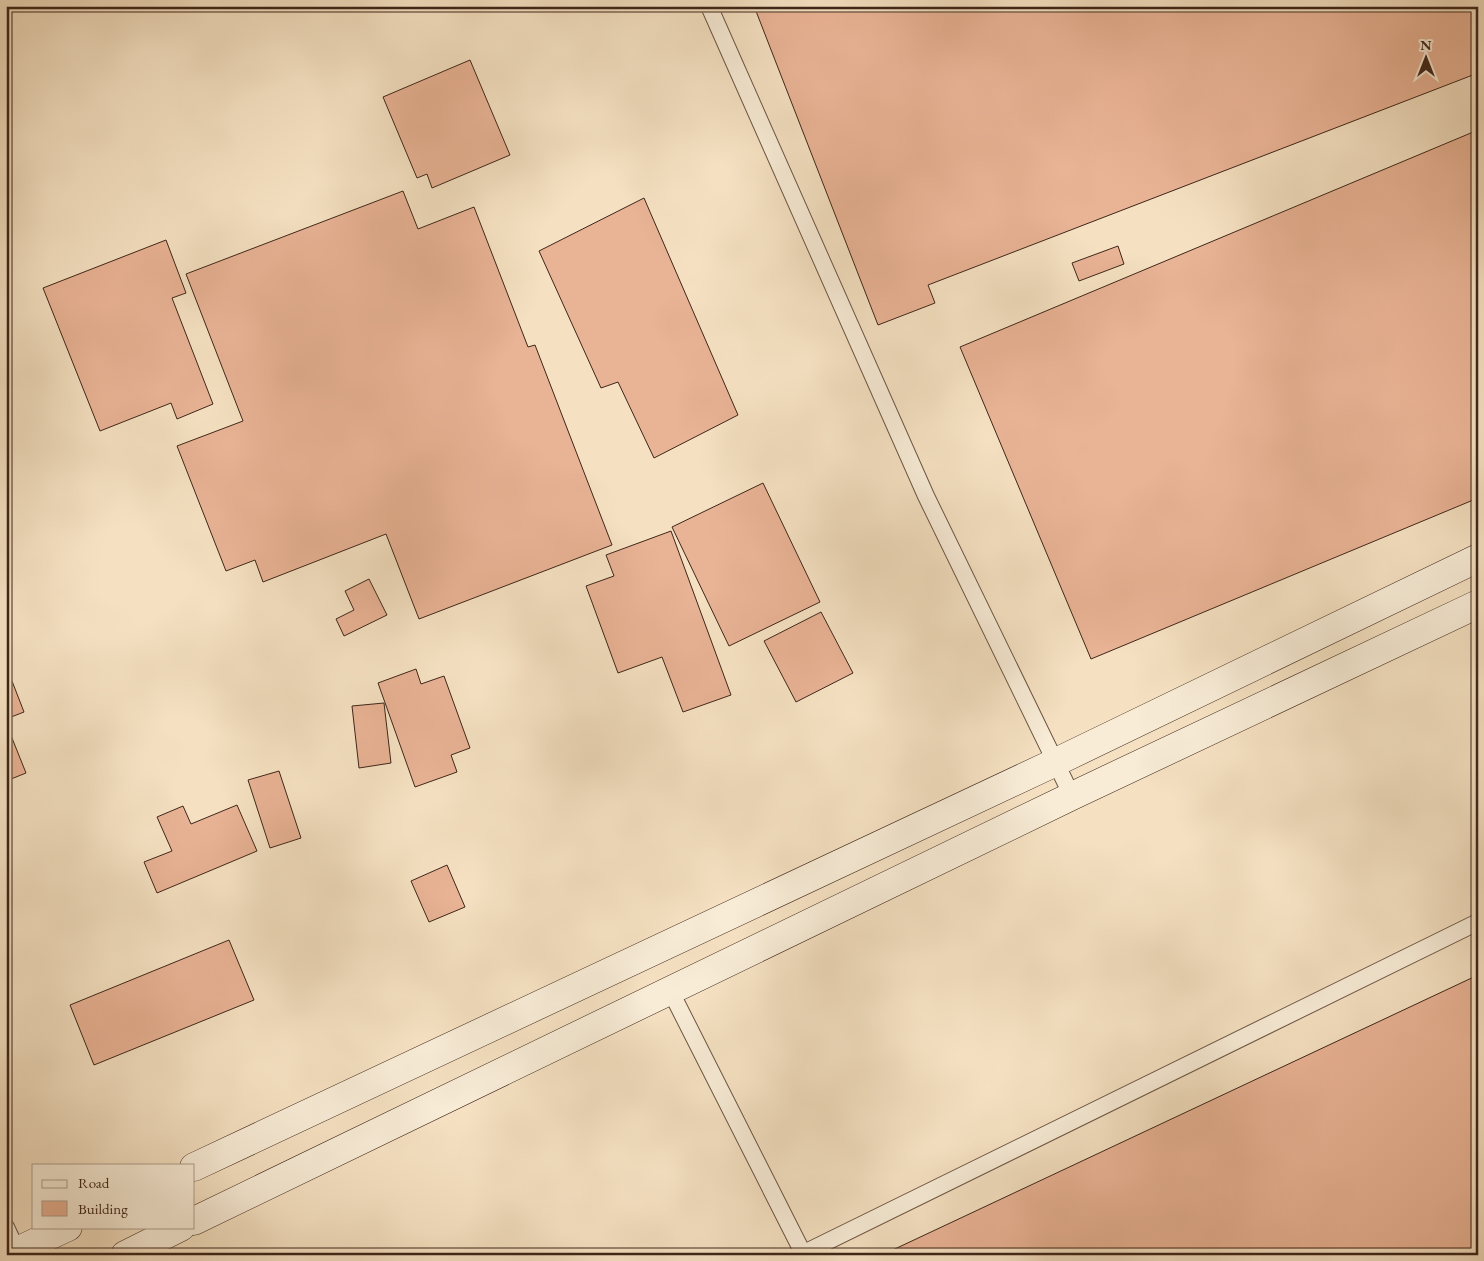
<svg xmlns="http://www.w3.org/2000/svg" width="1484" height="1261" viewBox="0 0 1484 1261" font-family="'EB Garamond',serif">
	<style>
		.building { fill: #e9b395; stroke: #3e2619 }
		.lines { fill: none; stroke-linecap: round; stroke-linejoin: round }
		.lane-casing { stroke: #6c5543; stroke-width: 18 }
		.secondary-casing { stroke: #3e2619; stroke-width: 29 }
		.lane { stroke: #f8ecd7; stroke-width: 16 }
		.secondary { stroke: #f8ecd7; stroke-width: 28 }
	</style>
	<rect width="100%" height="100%" fill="#f5e1c2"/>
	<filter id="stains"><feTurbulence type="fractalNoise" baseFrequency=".004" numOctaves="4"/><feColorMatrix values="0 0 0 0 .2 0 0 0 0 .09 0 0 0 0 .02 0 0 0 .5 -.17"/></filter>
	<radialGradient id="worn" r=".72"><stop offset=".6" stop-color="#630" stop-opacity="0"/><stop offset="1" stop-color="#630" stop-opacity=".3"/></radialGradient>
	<g class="building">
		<path d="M 754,6 L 1478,6 L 1478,73 L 928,285 L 935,303 L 878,325 Z"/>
		<path d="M 470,60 L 510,155 L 432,188 L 427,174 L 417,178 L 383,97 Z"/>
		<path d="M 1478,130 L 1478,498 L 1091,659 L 960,347 Z"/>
		<path d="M 403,191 L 418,229 L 474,207 L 528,347 L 535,345 L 612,545 L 419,619 L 386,534 L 263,582 L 255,560 L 226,571 L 177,446 L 243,421 L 186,274 Z"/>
		<path d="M 644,198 L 738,415 L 654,458 L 618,382 L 601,388 L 539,251 Z"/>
		<path d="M 166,240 L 186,293 L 172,298 L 213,404 L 177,419 L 171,403 L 100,431 L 43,288 Z"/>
		<path d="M 1118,246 L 1124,264 L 1079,281 L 1072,263 Z"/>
		<path d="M 763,483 L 820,602 L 729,646 L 672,527 Z"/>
		<path d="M 671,531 L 731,695 L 683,712 L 662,657 L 618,673 L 586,586 L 614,576 L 606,555 Z"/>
		<path d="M 369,579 L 387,615 L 344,636 L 336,619 L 354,610 L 345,591 Z"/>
		<path d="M 821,612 L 853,673 L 796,702 L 764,641 Z"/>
		<path d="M 416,669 L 421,684 L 444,676 L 470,748 L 451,755 L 457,772 L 415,787 L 378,683 Z"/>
		<path d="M 12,681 L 24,712 L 6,719 L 6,684 Z"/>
		<path d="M 384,703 L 391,763 L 359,768 L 352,706 Z"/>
		<path d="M 6,723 L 26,773 L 6,781 Z"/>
		<path d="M 279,771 L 301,838 L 270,848 L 248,780 Z"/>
		<path d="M 237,805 L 257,851 L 157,893 L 144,862 L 172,851 L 157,817 L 183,806 L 191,824 Z"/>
		<path d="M 447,865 L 465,907 L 429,922 L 411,881 Z"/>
		<path d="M 229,940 L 254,1000 L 94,1065 L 70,1005 Z"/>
		<path d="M 1478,975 L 1478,1255 L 882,1255 Z"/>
	</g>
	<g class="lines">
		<defs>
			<g id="lane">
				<path d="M 709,6 L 926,496 L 1072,796"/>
				<path d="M 670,990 L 804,1255"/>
				<path d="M 6,1227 L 19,1255"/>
				<path d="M 800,1255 L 1478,922"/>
			</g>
			<g id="secondary">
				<path d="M 194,1167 L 1056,762 L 1478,558"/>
				<path d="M 194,1221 L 1072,796 L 1478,604"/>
				<path d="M 17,1251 L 68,1227"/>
				<path d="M 125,1255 L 181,1227"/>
			</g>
		</defs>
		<use href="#lane" class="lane-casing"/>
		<use href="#secondary" class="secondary-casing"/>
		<use href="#lane" class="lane"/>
		<use href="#secondary" class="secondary"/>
	</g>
	<rect width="1484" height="1261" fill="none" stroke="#f5e1c2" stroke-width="25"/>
	<rect x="8" y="8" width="1469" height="1246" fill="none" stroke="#3e2619" stroke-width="2.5"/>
	<rect x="12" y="12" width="1459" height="1236" fill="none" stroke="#3e2619"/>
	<rect x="32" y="1164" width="162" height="65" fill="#f8ecd7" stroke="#ae9d8b"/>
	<rect x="42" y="1180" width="25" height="8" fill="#f8ecd7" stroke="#ae9d8b"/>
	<text x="78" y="1188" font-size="15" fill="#3e2619">Road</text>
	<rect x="42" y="1201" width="25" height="15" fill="#e9b395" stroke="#ae9d8b"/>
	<text x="78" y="1214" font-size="15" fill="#3e2619">Building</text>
	<g transform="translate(1426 58)" stroke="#f8ecd7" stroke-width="4" paint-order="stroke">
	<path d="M0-4L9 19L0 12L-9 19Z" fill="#3e2619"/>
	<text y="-8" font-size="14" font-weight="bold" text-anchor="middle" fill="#3e2619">N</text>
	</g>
	<rect width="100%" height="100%" filter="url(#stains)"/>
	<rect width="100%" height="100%" fill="url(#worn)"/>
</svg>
